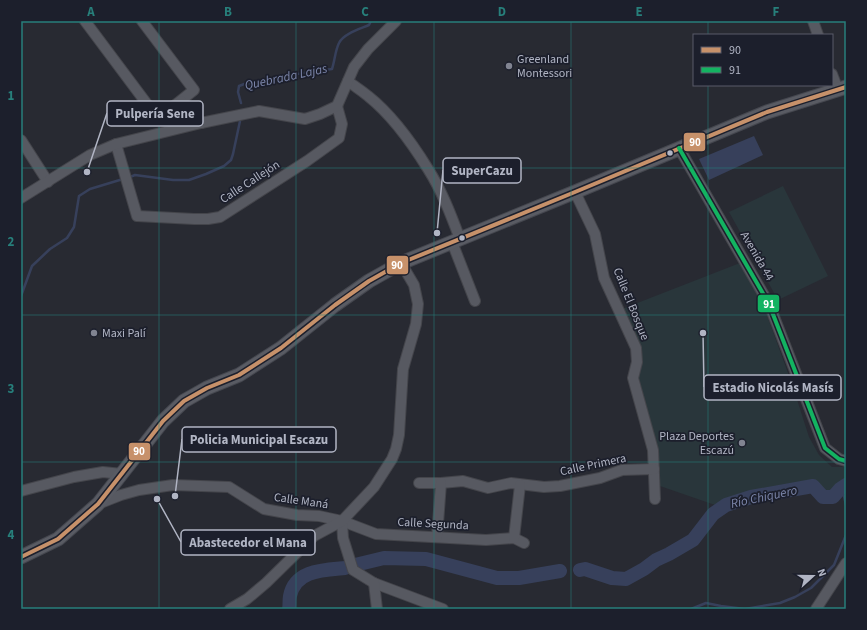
<svg xmlns="http://www.w3.org/2000/svg" width="867" height="630" viewBox="0 0 867 630" font-family="'Source Sans 3',sans-serif">
	<style>
		.green { fill: #29363b }
		.water { fill: #37405b }
		.lines { fill: none; stroke-linecap: round; stroke-linejoin: round }
		.stream { stroke: #37405b; stroke-width: 2.5 }
		.river { stroke: #37405b; stroke-width: 14 }
		.minor-casing { stroke: #44454b; stroke-width: 12 }
		.major-casing { stroke: #45474f; stroke-width: 15 }
		.minor { stroke: #575961; stroke-width: 10 }
		.major { stroke: #595b63; stroke-width: 13 }
		.bus-1-casing { stroke: #1c1f2c; stroke-width: 7 }
		.bus-2-casing { stroke: #1c1f2c; stroke-width: 7 }
		.bus-1 { stroke: #c7916a; stroke-width: 4 }
		.bus-2 { stroke: #13b361; stroke-width: 4 }
		.grid { fill: none; stroke: #277f7b; stroke-width: 1; stroke-opacity: 0.55 }
		.poi-dot { fill: #818491; stroke: #1c1f2c; stroke-width: 1.5 }
		.bus-dot { fill: #b1b5c4; stroke: #1c1f2c; stroke-width: 1.5 }
		.labels { text-anchor: middle; dominant-baseline: central; stroke-width: 3.5; stroke-linejoin: round; paint-order: stroke }
		.poi-label { font-size: 12px; fill: #b1b5c4; stroke: #1c1f2c; text-anchor: start }
		.street-label { font-size: 12px; fill: #b1b5c4; stroke: #1c1f2c }
		.water-label { font-size: 13px; font-style: italic; fill: #7c86aa; stroke: #1c1f2c }
		.leader { fill: none; stroke: #b1b5c4; stroke-width: 1.5 }
		.callout-dot { fill: #b1b5c4; stroke: #1c1f2c; stroke-width: 1.5 }
		.callout { fill: #1c1f2c; stroke: #b1b5c4; stroke-width: 1.5 }
		.callout-label { font-size: 13px; text-anchor: middle; font-weight: bold; fill: #b1b5c4 }
		.line-badge { stroke: #1c1f2c; stroke-width: 1.5 }
		.badge-label { font-size: 11px; text-anchor: middle; font-weight: bold; fill: #fff }
		.neatline { fill: none; stroke: #277f7b; stroke-width: 1.5 }
		.grid-label { font-size: 13px; text-anchor: middle; font-weight: bold; fill: #277f7b }
	</style>
	<rect width="100%" height="100%" fill="#282a32"/>
	<g class="green">
		<path d="M 783,186 L 828,276 L 778,300 L 729,212 Z"/>
		<path d="M 740,263 L 764,307 L 792,384 L 809,437 L 819,455 L 832,467 L 846,467 L 846,482 L 837,486 L 832,493 L 825,495 L 813,484 L 732,498 L 715,505 L 660,486 L 657,444 L 646,407 L 622,309 Z"/>
	</g>
	<path class="water" d="M 754,136 L 763,155 L 709,180 L 699,159 Z"/>
	<g class="lines">
		<g class="stream">
			<path d="M 241,103 L 238,92 L 239,86 L 247,83 L 259,84 L 290,75 L 332,69 C 335,60 335,51 339,43 C 343,34 360,29 369,25 L 371,21"/>
			<path d="M 130,177 L 135,175 L 173,180 L 189,180 L 206,174 L 224,166 L 231,160 L 233,154 L 240,121"/>
			<path d="M 21,296 L 32,266 L 50,249 L 67,238 L 74,227 L 79,196 L 90,189 L 123,179"/>
			<path d="M 840,489 L 844,496 L 846,505"/>
			<path d="M 691,609 L 706,603 L 721,606 L 745,609 L 780,603 L 795,597 L 811,588 L 834,565 L 846,535"/>
		</g>
		<g class="river">
			<path d="M 355,565 L 384,558 L 426,559 L 497,578 L 519,578 L 560,571"/>
			<path d="M 580,570 L 585,569 L 612,578 L 626,579 L 644,569 L 656,560 L 669,554 L 693,540 L 713,514 L 726,505 L 751,497 L 813,486 L 823,497 L 833,497 L 840,489 L 846,485"/>
			<path d="M 289,609 C 290,605 289,601 290,596 C 295,570 323,570 345,568"/>
		</g>
		<defs>
			<g id="minor">
				<path d="M 85,21 L 153,112 L 158,115 L 164,114 L 194,90 L 142,21"/>
				<path d="M 813,21 L 818,35"/>
				<path d="M 832,74 L 838,90"/>
				<path d="M 348,81 C 354,86 361,90 368,96 C 392,115 412,143 428,169 C 442,191 451,215 460,239"/>
				<path d="M 181,101 L 201,123"/>
				<path d="M 21,140 L 48,182"/>
				<path d="M 116,144 L 137,216 L 194,219 L 208,219 L 220,217 L 307,161 L 339,138 L 342,124 L 337,106"/>
				<path d="M 679,148 L 769,304 L 825,448 L 839,459 L 846,461"/>
				<path d="M 575,192 L 595,234 L 604,278 L 636,348 L 637,362 L 633,378 L 653,450 L 655,499"/>
				<path d="M 21,198 L 90,155 L 116,144 L 201,123 L 259,111 L 305,119 L 320,114 L 337,106 L 354,67 L 368,49 L 396,21"/>
				<path d="M 452,242 L 475,301"/>
				<path d="M 419,483 L 441,483 L 463,481 L 488,488 L 511,483 L 544,487 L 560,486 L 600,478 L 622,470 L 654,469"/>
				<path d="M 21,491 L 74,477 L 103,472 L 122,474"/>
				<path d="M 98,504 L 121,495 L 139,490 L 173,485 L 229,487 L 264,509 L 297,515 L 319,516 L 342,521 L 376,534 L 486,540 L 514,538 L 524,543"/>
				<path d="M 342,521 L 343,538 L 353,570 L 374,583 L 443,609"/>
				<path d="M 437,537 L 441,483"/>
				<path d="M 514,538 L 520,485"/>
				<path d="M 374,583 L 377,609"/>
				<path d="M 230,609 L 247,599 L 266,583 L 314,536 L 342,521 L 374,487 L 392,459 L 396,449 L 399,435 L 403,369 L 416,324 L 418,304 L 414,285 L 401,263"/>
				<path d="M 816,609 L 846,563"/>
			</g>
			<path id="major" d="M 21,557 L 58,539 L 98,504 L 163,421 L 184,401 L 207,388 L 239,375 L 281,348 L 335,305 L 369,281 L 401,263 L 575,192 L 767,112 L 846,87"/>
		</defs>
		<use href="#minor" class="minor-casing"/>
		<use href="#major" class="major-casing"/>
		<use href="#minor" class="minor"/>
		<use href="#major" class="major"/>
		<defs>
			<path id="bus-1" d="M 21,557 L 58,539 L 98,504 L 163,421 L 184,401 L 207,388 L 239,375 L 281,348 L 335,305 L 369,281 L 401,263 L 575,192 L 767,112 L 846,87"/>
			<path id="bus-2" d="M 679,148 L 769,304 L 825,448 L 839,459 L 846,461"/>
		</defs>
		<use href="#bus-1" class="bus-1-casing"/>
		<use href="#bus-2" class="bus-2-casing"/>
		<use href="#bus-1" class="bus-1"/>
		<use href="#bus-2" class="bus-2"/>
	</g>
	<path class="grid" d="M 159,21 L 159,609M 296,21 L 296,609M 434,21 L 434,609M 571,21 L 571,609M 708,21 L 708,35M 708,85 L 708,609M 21,168 L 846,168M 21,315 L 846,315M 21,462 L 846,462"/>
	<g class="poi-dot">
		<circle cx="509" cy="66" r="4"/>
		<circle cx="94" cy="333" r="4"/>
		<circle cx="742" cy="443" r="4"/>
	</g>
	<g class="bus-dot">
		<circle cx="670" cy="153" r="3.5"/>
		<circle cx="462" cy="238" r="3.5"/>
	</g>
	<g class="labels">
		<g class="poi-label">
			<text x="517" y="59">Greenland<tspan x="517" dy="14">Montessori</tspan></text>
			<text x="102" y="333">Maxi Palí</text>
			<text x="734" y="436" text-anchor="end">Plaza Deportes<tspan x="734" dy="14">Escazú</tspan></text>
		</g>
		<g class="street-label">
			<text transform="translate(250 182) rotate(-33)">Calle Callejón</text>
			<text transform="translate(757 256) rotate(60)">Avenida 44</text>
			<text transform="translate(631 304) rotate(68)">Calle El Bosque</text>
			<text transform="translate(593 465) rotate(-12)">Calle Primera</text>
			<text transform="translate(301 501) rotate(8)">Calle Maná</text>
			<text transform="translate(433 524) rotate(3)">Calle Segunda</text>
		</g>
		<g class="water-label">
			<text transform="translate(286 77) rotate(-12)">Quebrada Lajas</text>
			<text transform="translate(764 497) rotate(-12)">Río Chiquero</text>
		</g>
	</g>
	<path class="leader" d="M87 172L107 113M437 233L443 170M703 333L704 387M175 496L182 439M157 499L181 542"/>
	<g class="callout-dot">
		<circle cx="87" cy="172" r="4"/>
		<circle cx="437" cy="233" r="4"/>
		<circle cx="703" cy="333" r="4"/>
		<circle cx="175" cy="496" r="4"/>
		<circle cx="157" cy="499" r="4"/>
	</g>
	<g class="callout">
		<rect x="107" y="101" width="96" height="25" rx="4"/>
		<rect x="443" y="158" width="78" height="25" rx="4"/>
		<rect x="704" y="375" width="137" height="25" rx="4"/>
		<rect x="182" y="427" width="154" height="25" rx="4"/>
		<rect x="181" y="530" width="134" height="25" rx="4"/>
	</g>
	<g class="callout-label">
		<text x="155" y="118">Pulpería Sene</text>
		<text x="482" y="175">SuperCazu</text>
		<text x="773" y="392">Estadio Nicolás Masís</text>
		<text x="259" y="444">Policia Municipal Escazu</text>
		<text x="248" y="547">Abastecedor el Mana</text>
	</g>
	<g class="line-badge">
		<rect x="683" y="132" width="23" height="20" rx="4" fill="#c7916a"/>
		<rect x="386" y="255" width="23" height="20" rx="4" fill="#c7916a"/>
		<rect x="757" y="294" width="23" height="19" rx="4" fill="#13b361"/>
		<rect x="128" y="442" width="23" height="19" rx="4" fill="#c7916a"/>
	</g>
	<g class="badge-label">
		<text x="695" y="146">90</text>
		<text x="397" y="269">90</text>
		<text x="769" y="308">91</text>
		<text x="139" y="455">90</text>
	</g>
	<rect width="867" height="630" fill="none" stroke="#1c1f2c" stroke-width="44"/>
	<rect x="693" y="34" width="140" height="52" fill="#1c1f2c" stroke="#585b69"/>
	<rect x="701" y="47" width="20" height="6" fill="#c7916a" stroke="#585b69"/>
	<text x="729" y="54" font-size="12" fill="#b1b5c4">90</text>
	<rect x="701" y="67" width="20" height="6" fill="#13b361" stroke="#585b69"/>
	<text x="729" y="74" font-size="12" fill="#b1b5c4">91</text>
	<g transform="translate(813 576) rotate(69)" stroke="#1c1f2c" stroke-width="3" paint-order="stroke">
	<path d="M0-3L7 15L0 10L-7 15Z" fill="#b1b5c4"/>
	<text y="-6" font-size="11" font-weight="bold" text-anchor="middle" fill="#b1b5c4">N</text>
	</g>
	<rect x="22" y="22" width="823" height="586" class="neatline"/>
	<g class="grid-label">
		<text x="91" y="16">A</text>
		<text x="228" y="16">B</text>
		<text x="365" y="16">C</text>
		<text x="502" y="16">D</text>
		<text x="639" y="16">E</text>
		<text x="776" y="16">F</text>
		<text x="11" y="100">1</text>
		<text x="11" y="246">2</text>
		<text x="11" y="393">3</text>
		<text x="11" y="539">4</text>
	</g>
</svg>
